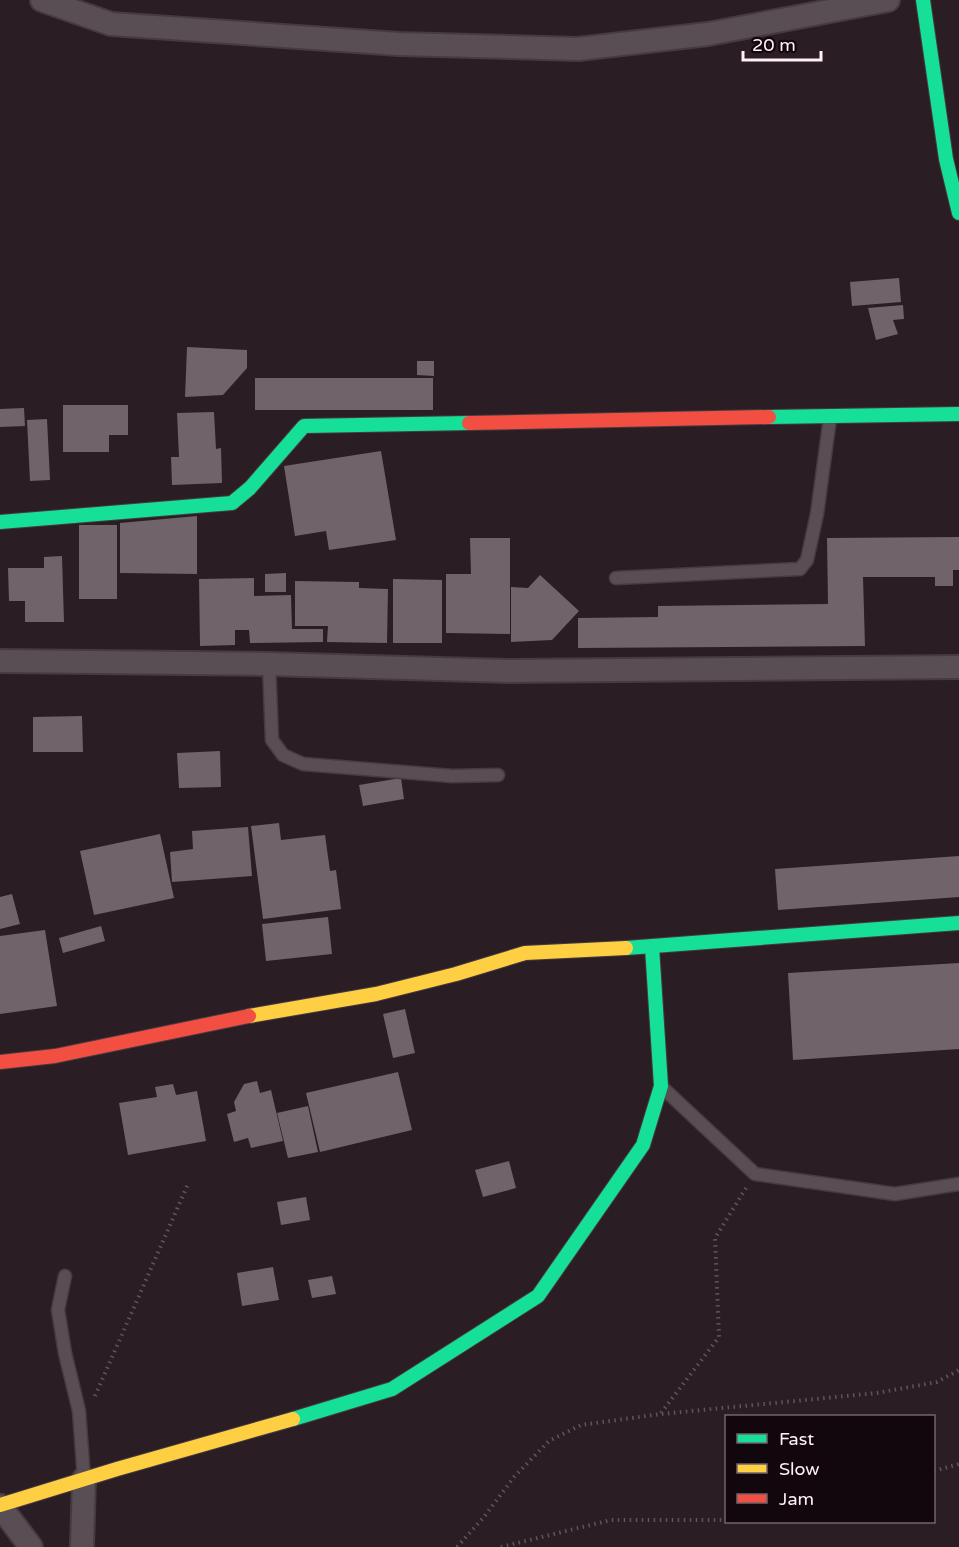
<svg xmlns="http://www.w3.org/2000/svg" width="959" height="1547" viewBox="0 0 959 1547" font-family="'Varela Round',sans-serif">
	<style>
		.building { fill: #70636a }
		.lines { fill: none; stroke-linecap: round; stroke-linejoin: round }
		.lane-casing { stroke: #463b40; stroke-width: 15 }
		.street-casing { stroke: #463b40; stroke-width: 26 }
		.fast-casing { stroke: #463b40; stroke-width: 16 }
		.slow-casing { stroke: #463b40; stroke-width: 16 }
		.jam-casing { stroke: #463b40; stroke-width: 16 }
		.path { stroke: #5f555a; stroke-width: 4; stroke-dasharray: 1.5 4.5; stroke-linecap: butt }
		.lane { stroke: #594e54; stroke-width: 12 }
		.street { stroke: #594e54; stroke-width: 22 }
		.fast { stroke: #16e098; stroke-width: 14 }
		.slow { stroke: #ffcf43; stroke-width: 14 }
		.jam { stroke: #f24e42; stroke-width: 14 }
	</style>
	<rect width="100%" height="100%" fill="#2b1d24"/>
	<g class="building">
		<path d="M 899,278 L 901,302 L 852,306 L 850,282 Z"/>
		<path d="M 903,305 L 904,319 L 893,320 L 898,334 L 876,340 L 868,308 Z"/>
		<path d="M 187,347 L 247,350 L 247,368 L 223,395 L 185,397 Z"/>
		<path d="M 417,361 L 434,361 L 434,376 L 417,375 Z"/>
		<rect x="255" y="378" width="178" height="32"/>
		<path d="M 63,405 L 128,405 L 128,435 L 109,435 L 109,452 L 63,452 Z"/>
		<path d="M 24,408 L 25,426 L 0,427 L 0,409 Z"/>
		<path d="M 214,412 L 216,449 L 221,448 L 222,483 L 172,485 L 171,457 L 179,457 L 177,413 Z"/>
		<path d="M 47,419 L 50,480 L 30,481 L 27,420 Z"/>
		<path d="M 381,451 L 396,540 L 329,550 L 326,531 L 295,536 L 284,466 Z"/>
		<path d="M 197,516 L 197,574 L 120,573 L 120,523 Z"/>
		<rect x="79" y="525" width="38" height="74"/>
		<path d="M 959,537 L 959,570 L 953,570 L 953,586 L 935,586 L 935,577 L 863,577 L 865,646 L 578,648 L 578,618 L 658,617 L 658,606 L 828,604 L 827,538 Z"/>
		<path d="M 470,538 L 510,538 L 510,634 L 446,633 L 446,574 L 471,574 Z"/>
		<path d="M 62,556 L 64,622 L 25,622 L 25,601 L 9,601 L 8,568 L 44,568 L 44,557 Z"/>
		<path d="M 286,573 L 286,592 L 265,592 L 265,574 Z"/>
		<path d="M 540,575 L 579,611 L 552,640 L 511,642 L 511,587 L 528,588 Z"/>
		<path d="M 254,578 L 254,596 L 291,595 L 292,629 L 323,629 L 323,642 L 250,643 L 249,630 L 235,630 L 235,645 L 200,646 L 199,579 Z"/>
		<path d="M 393,579 L 442,580 L 442,643 L 393,643 Z"/>
		<path d="M 295,581 L 359,582 L 359,588 L 388,589 L 387,643 L 327,642 L 328,626 L 295,626 Z"/>
		<path d="M 82,716 L 83,752 L 33,752 L 33,717 Z"/>
		<path d="M 220,751 L 221,787 L 179,788 L 177,753 Z"/>
		<path d="M 401,778 L 404,799 L 363,806 L 359,785 Z"/>
		<path d="M 279,823 L 281,840 L 325,835 L 330,871 L 336,870 L 341,909 L 263,919 L 251,826 Z"/>
		<path d="M 248,827 L 252,876 L 172,882 L 170,852 L 193,849 L 192,831 Z"/>
		<path d="M 160,834 L 174,898 L 94,915 L 80,851 Z"/>
		<path d="M 959,856 L 959,897 L 778,910 L 775,869 Z"/>
		<path d="M 12,894 L 20,924 L 0,929 L 0,897 Z"/>
		<path d="M 328,917 L 332,954 L 266,961 L 262,924 Z"/>
		<path d="M 101,926 L 105,941 L 63,953 L 59,938 Z"/>
		<path d="M 45,930 L 57,1006 L 0,1014 L 0,936 Z"/>
		<path d="M 959,963 L 959,1049 L 793,1060 L 788,973 Z"/>
		<path d="M 405,1009 L 415,1053 L 393,1058 L 383,1014 Z"/>
		<path d="M 398,1072 L 412,1130 L 320,1152 L 306,1093 Z"/>
		<path d="M 257,1081 L 260,1093 L 271,1090 L 283,1141 L 251,1148 L 248,1138 L 234,1142 L 227,1114 L 236,1111 L 234,1102 L 244,1084 Z"/>
		<path d="M 173,1084 L 176,1095 L 197,1091 L 206,1141 L 128,1155 L 119,1103 L 157,1097 L 155,1087 Z"/>
		<path d="M 308,1106 L 318,1152 L 288,1158 L 277,1113 Z"/>
		<path d="M 509,1161 L 516,1188 L 483,1197 L 475,1170 Z"/>
		<path d="M 306,1197 L 310,1220 L 281,1225 L 277,1202 Z"/>
		<path d="M 273,1267 L 279,1300 L 242,1306 L 237,1273 Z"/>
		<path d="M 332,1276 L 336,1294 L 312,1298 L 308,1280 Z"/>
	</g>
	<g class="lines">
		<defs>
			<g id="lane">
				<path d="M 616,578 L 800,569 L 807,560 L 817,514 L 830,418"/>
				<path d="M 269,664 L 272,740 L 283,755 L 303,764 L 452,776 L 498,775"/>
				<path d="M 664,1089 L 755,1174 L 895,1194 L 959,1184"/>
				<path d="M 65,1276 L 58,1310 L 65,1353 L 79,1411 L 84,1479"/>
			</g>
			<g id="street">
				<path d="M 42,0 L 111,24 L 399,44 L 578,49 L 708,34 L 888,0"/>
				<path d="M 0,661 L 269,664 L 508,671 L 959,667"/>
				<path d="M 0,1506 L 31,1547"/>
				<path d="M 82,1547 L 84,1479"/>
			</g>
			<g id="fast">
				<path d="M 923,0 L 946,159 L 959,213"/>
				<path d="M 769,417 L 959,414"/>
				<path d="M 0,522 L 232,503 L 250,488 L 304,426 L 469,423"/>
				<path d="M 626,948 L 959,923"/>
				<path d="M 293,1419 L 392,1389 L 538,1296 L 643,1145 L 661,1086 L 652,947"/>
			</g>
			<g id="slow">
				<path d="M 249,1016 L 376,994 L 456,974 L 525,953 L 626,948"/>
				<path d="M 0,1505 L 117,1469 L 293,1419"/>
			</g>
			<g id="jam">
				<path d="M 469,423 L 769,417"/>
				<path d="M 0,1062 L 55,1056 L 249,1016"/>
			</g>
		</defs>
		<use href="#lane" class="lane-casing"/>
		<use href="#street" class="street-casing"/>
		<use href="#fast" class="fast-casing"/>
		<use href="#slow" class="slow-casing"/>
		<use href="#jam" class="jam-casing"/>
		<g class="path">
			<path d="M 95,1396 L 188,1184"/>
			<path d="M 661,1413 L 719,1337 L 715,1238 L 746,1188"/>
			<path d="M 934,1471 L 959,1464"/>
			<path d="M 457,1547 L 484,1517 L 514,1477 L 549,1441 L 581,1425 L 661,1414 L 877,1393 L 937,1382 L 959,1370"/>
			<path d="M 501,1547 L 611,1520 L 726,1520"/>
		</g>
		<use href="#lane" class="lane"/>
		<use href="#street" class="street"/>
		<use href="#fast" class="fast"/>
		<use href="#slow" class="slow"/>
		<use href="#jam" class="jam"/>
	</g>
	<rect x="725" y="1415" width="210" height="108" fill="#12070c" stroke="#71646a" stroke-width="1.5"/>
	<rect x="737" y="1434" width="30" height="9" fill="#16e098" stroke="#71646a" stroke-width="1.5"/>
	<text x="779" y="1445" font-size="18" fill="#ffeff6">Fast</text>
	<rect x="737" y="1464" width="30" height="9" fill="#ffcf43" stroke="#71646a" stroke-width="1.5"/>
	<text x="779" y="1475" font-size="18" fill="#ffeff6">Slow</text>
	<rect x="737" y="1494" width="30" height="9" fill="#f24e42" stroke="#71646a" stroke-width="1.5"/>
	<text x="779" y="1505" font-size="18" fill="#ffeff6">Jam</text>
	<path d="M743 51v9h78v-9" fill="none" stroke="#ffeff6" stroke-width="3"/>
	<text x="752" y="51" font-size="18" fill="#ffeff6" stroke="#12070c" stroke-width="4.5" paint-order="stroke">20 m</text>
</svg>
